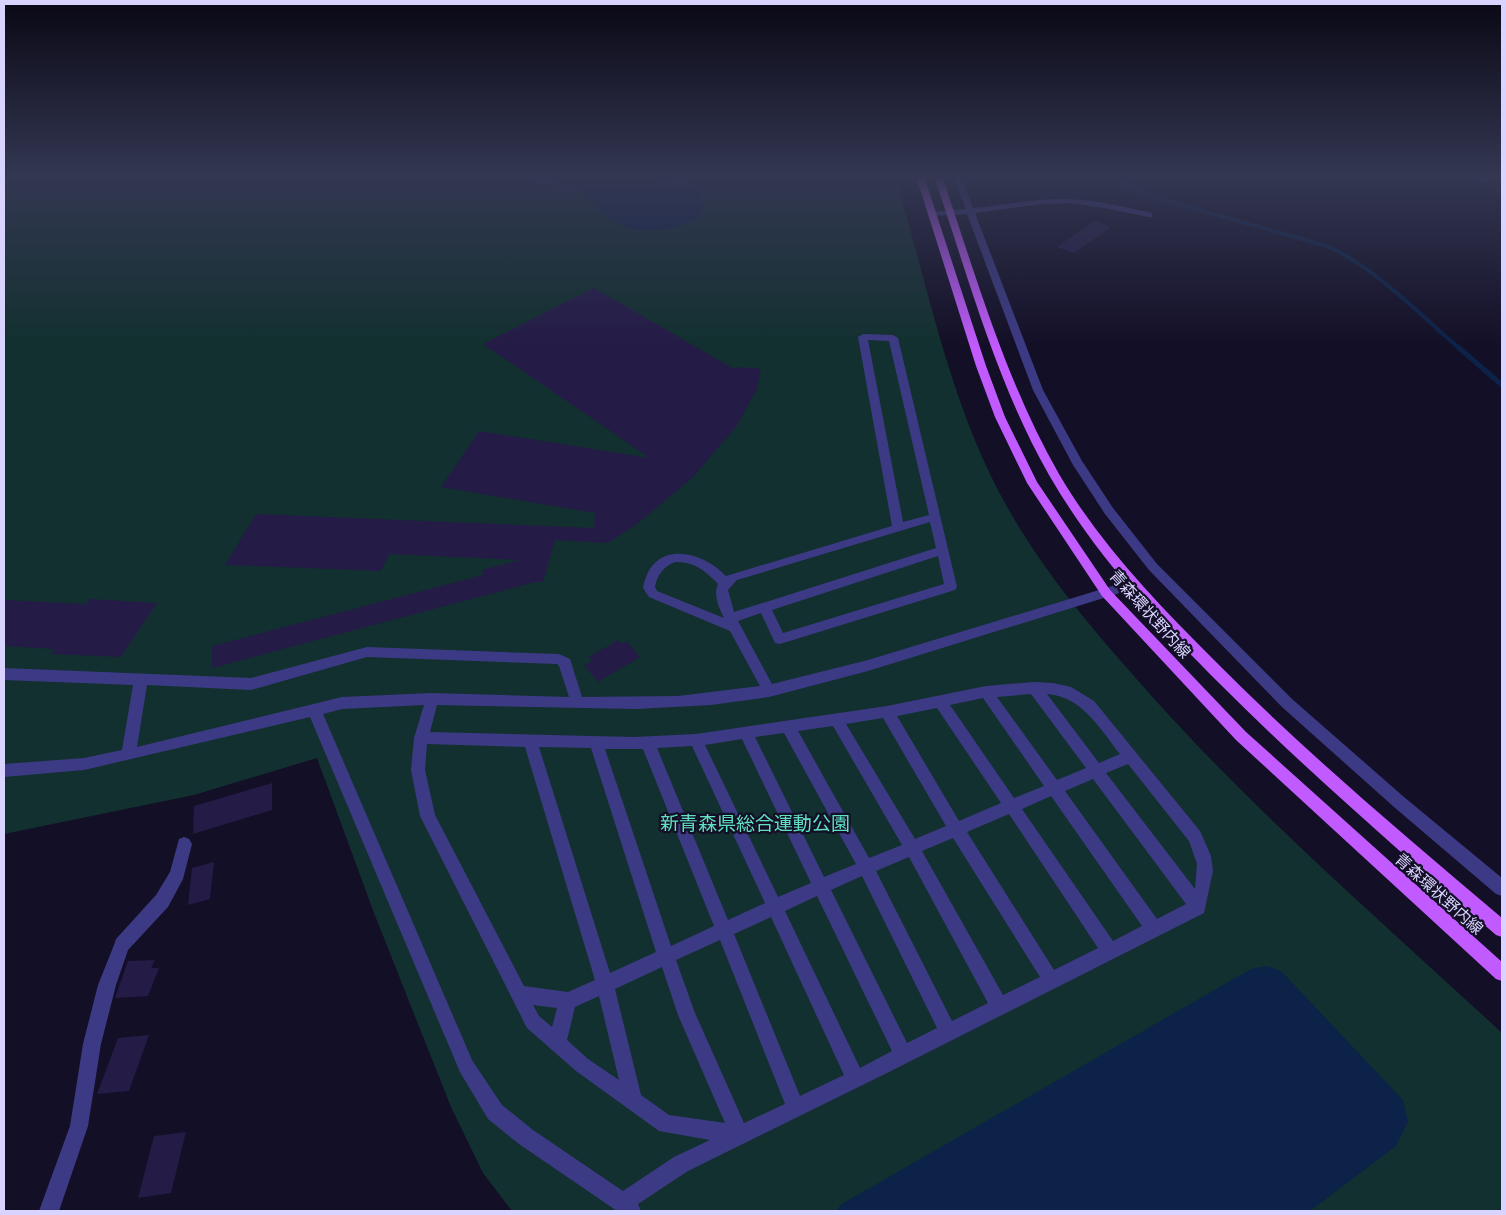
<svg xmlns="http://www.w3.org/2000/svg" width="1506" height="1215" viewBox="0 0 1506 1215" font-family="'Space Grotesk','Noto Sans JP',sans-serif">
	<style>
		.green { fill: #12302f }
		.water { fill: #0c2248 }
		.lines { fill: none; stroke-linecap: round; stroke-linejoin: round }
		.stream-far1 { stroke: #0c2248; stroke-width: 4 }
		.stream { stroke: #0c2248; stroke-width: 5 }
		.building { fill: #241b47 }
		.minor { fill: #3d3a85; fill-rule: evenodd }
		.major { fill: #c25bff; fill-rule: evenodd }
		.labels { text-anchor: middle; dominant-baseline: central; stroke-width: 4.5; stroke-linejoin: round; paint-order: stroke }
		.street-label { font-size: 16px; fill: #d9d4ff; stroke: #130f26 }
		.near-park-label { font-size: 19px; fill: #5fe0c0; stroke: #130f26 }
	</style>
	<rect width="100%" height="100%" fill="#130f26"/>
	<path class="green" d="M 4,176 L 895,176 C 928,286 949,402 1005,503 C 1039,565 1087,623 1134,676 C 1246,805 1377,917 1502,1033 L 1502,1211 L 512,1211 L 483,1173 L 451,1107 L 374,913 L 317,758 L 194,795 L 4,834 Z"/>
	<g class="water">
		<path d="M 681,176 L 689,177 L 690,184 L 701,194 L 705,207 C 693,231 644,235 620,225 C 606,219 598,203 586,195 C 578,188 567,187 557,186 L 559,183 L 615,189 L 653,185 L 652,182 L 665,182 Z"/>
		<path d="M 1267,966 L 1281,971 L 1403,1100 L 1408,1122 L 1396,1146 L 1310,1211 L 837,1211 L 840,1205 L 1251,969 Z"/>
	</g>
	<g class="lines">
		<g class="stream-far1">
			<path d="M 519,176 L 565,186"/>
			<path d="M 1107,176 L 1150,196 L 1326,246 C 1374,266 1419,314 1459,348"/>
		</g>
		<path class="stream" d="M 1458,347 L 1502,385"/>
	</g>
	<g class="building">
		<path d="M 1095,221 L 1111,227 L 1074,253 L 1057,247 Z"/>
		<path d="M 594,288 L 734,369 L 739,367 L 761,369 L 757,389 L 736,427 L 692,478 L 637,524 L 608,543 L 555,540 L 543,582 L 535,582 L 212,668 L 212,646 L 483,575 L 482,570 L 520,560 L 389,554 L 381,571 L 225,565 L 256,514 L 594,528 L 595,513 L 441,487 L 479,431 L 650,458 L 483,344 Z"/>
		<path d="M 90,599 L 157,603 L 121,657 L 50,654 L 54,649 L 4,646 L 4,600 L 86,604 Z"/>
		<path d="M 618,640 L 622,644 L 627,641 L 640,657 L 598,682 L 584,665 L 592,661 L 589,657 Z"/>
		<path d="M 272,783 L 272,810 L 193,834 L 194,806 Z"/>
		<path d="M 214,862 L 210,899 L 188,905 L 192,868 Z"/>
		<path d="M 155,960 L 151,968 L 159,968 L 148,996 L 115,998 L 128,961 Z"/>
		<path d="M 149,1035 L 129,1091 L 97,1094 L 118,1038 Z"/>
		<path d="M 186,1132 L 171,1193 L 138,1198 L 154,1136 Z"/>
	</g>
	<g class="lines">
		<g class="minor">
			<path d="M 953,176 L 961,176 L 973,208 C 1005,205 1037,198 1069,199 C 1097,200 1125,207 1152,213 L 1152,217 L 1149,217 L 1104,208 L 1070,203 L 1042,204 L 975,213 L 1043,390 L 1082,461 L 1113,508 L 1157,564 L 1292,699 L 1404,797 L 1502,878 L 1502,896 L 1496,894 L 1394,807 L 1282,707 L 1149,570 L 1105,514 L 1073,465 L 1033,390 L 967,214 L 932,216 L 928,214 L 932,212 L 966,209 Z"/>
			<path d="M 1469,176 L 1481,178 L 1502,176 L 1502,180 L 1480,182 Z"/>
			<path d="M 863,334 L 893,335 L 898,338 L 957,587 L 955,590 L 780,644 L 775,643 L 761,613 L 738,621 L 772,684 L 868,660 L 1132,580 L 1136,582 L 1138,585 L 1136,588 L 868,671 L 769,697 L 711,705 L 636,709 L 437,705 L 430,732 L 634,737 L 696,734 L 887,706 L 986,686 L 1034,682 L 1053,683 L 1071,687 L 1094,701 L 1200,831 L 1211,856 L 1213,871 L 1204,913 L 891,1071 L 688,1171 L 638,1204 L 641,1211 L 617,1211 L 519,1144 L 488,1119 L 460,1072 L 310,717 L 84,770 L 4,777 L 4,764 L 84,758 L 122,750 L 133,685 L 4,680 L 4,668 L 251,678 L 367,647 L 559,654 L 570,659 L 582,697 L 678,696 L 760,686 L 730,631 L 649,597 L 643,588 C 652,540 699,549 726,576 L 892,526 L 858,337 ZM 868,340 L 889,341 L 929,515 L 903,522 ZM 930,522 L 936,548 L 734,612 L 728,590 L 737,580 ZM 938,556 L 944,584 L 783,633 L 772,610 ZM 675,562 C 694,561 706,571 718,584 C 713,595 719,608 724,618 L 657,591 L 655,587 C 657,575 663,567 675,562 ZM 367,657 L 557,664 L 559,666 L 569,697 L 432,693 L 342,697 L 137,747 L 147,685 L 251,690 ZM 1031,694 L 1086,768 L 1057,780 L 997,697 ZM 1047,694 C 1082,696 1100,729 1120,754 L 1099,763 ZM 983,698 L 1044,786 L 1014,798 L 950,705 ZM 424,705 L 414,738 L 411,770 L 420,816 L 527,1028 L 576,1071 L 659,1131 L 710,1140 L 674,1157 L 623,1191 L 533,1130 L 502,1105 L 472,1060 L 323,714 L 342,709 ZM 937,708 L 1001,803 L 959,821 L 897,716 ZM 883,718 L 946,826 L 915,839 L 846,724 ZM 833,726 L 902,845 L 869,858 L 798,731 ZM 784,733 L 856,864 L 824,877 L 755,737 ZM 742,739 L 811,883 L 778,897 L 705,745 ZM 427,744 L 525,747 L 595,980 L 568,992 L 524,986 L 435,815 L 425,770 ZM 692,746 L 765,903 L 728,920 L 657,748 ZM 539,747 L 591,748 L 656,952 L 610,973 ZM 605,749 L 643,749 L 714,926 L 671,946 ZM 1128,764 L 1189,841 L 1197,864 L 1195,889 L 1106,773 ZM 1093,779 L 1186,904 L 1157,919 L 1065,791 ZM 1051,796 L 1142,926 L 1113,941 L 1022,809 ZM 1009,814 L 1098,948 L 1054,970 L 967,832 ZM 953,838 L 1040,977 L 1003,995 L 922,851 ZM 909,857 L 988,1003 L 952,1021 L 876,871 ZM 862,876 L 937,1028 L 907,1043 L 831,890 ZM 817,896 L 892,1051 L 860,1068 L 785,911 ZM 771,917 L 844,1075 L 800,1096 L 734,934 ZM 720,940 L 785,1104 L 744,1123 L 695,1013 L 676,960 ZM 662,967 L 678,1015 L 725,1123 L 669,1115 L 641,1095 L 615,989 ZM 599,996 L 619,1080 L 588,1059 L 567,1040 L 575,1007 ZM 533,1005 L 557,1008 L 552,1027 L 539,1016 Z"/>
			<path d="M 184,837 L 189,839 L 192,844 L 183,879 L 168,907 L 128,950 L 116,985 L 101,1044 L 88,1126 L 59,1211 L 39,1211 L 70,1126 L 83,1044 L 98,985 L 114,945 L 116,939 L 156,895 L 170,872 L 179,839 Z"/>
		</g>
		<g class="major">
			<path d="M 916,176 L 924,176 L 986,366 L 1005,417 L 1037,482 L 1110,590 L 1246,732 L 1502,962 L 1502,981 L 1496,979 L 1236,740 L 1102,596 L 1027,483 L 995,417 L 976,366 Z"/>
			<path d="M 934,176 L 942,176 C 976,276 1006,382 1059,474 C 1100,544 1157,603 1214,660 C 1305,752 1404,835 1502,918 L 1502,937 L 1496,935 C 1402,853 1308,772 1220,684 C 1156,620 1094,553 1049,475 C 996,382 968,276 934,176 Z"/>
		</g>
	</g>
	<linearGradient id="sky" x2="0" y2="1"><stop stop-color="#0a0815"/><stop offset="0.51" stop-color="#333752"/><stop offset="1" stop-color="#333752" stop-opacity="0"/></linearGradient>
	<rect width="1506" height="346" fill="url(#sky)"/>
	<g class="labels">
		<g class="street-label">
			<text transform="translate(1150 614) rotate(48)">青森環状野内線</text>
			<text transform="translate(1439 894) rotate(42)">青森環状野内線</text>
		</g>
		<g class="near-park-label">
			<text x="755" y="823">新青森県総合運動公園</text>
		</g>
	</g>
	<rect width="1506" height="1215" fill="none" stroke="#d9d4ff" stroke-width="10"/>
</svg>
